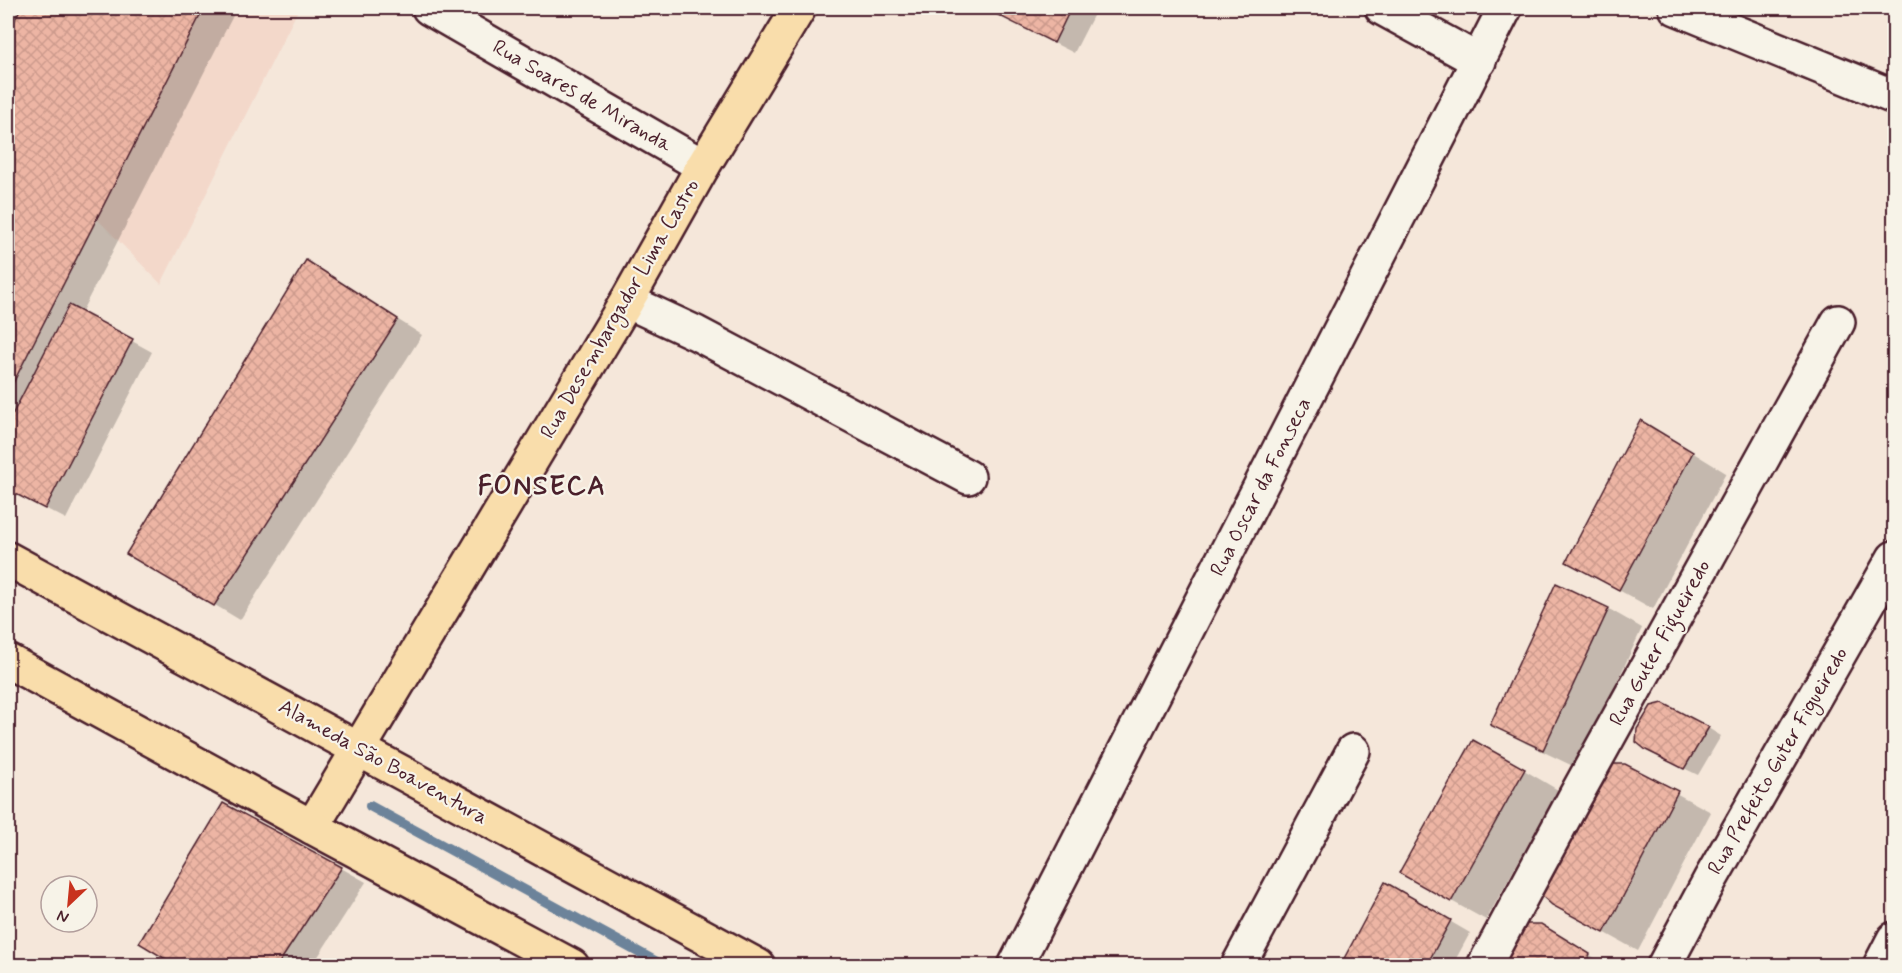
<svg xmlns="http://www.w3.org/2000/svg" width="1902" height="973" viewBox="0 0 1902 973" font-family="Mynerve,sans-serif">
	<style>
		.built { fill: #f3d8ca }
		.shadow { fill: #0003 }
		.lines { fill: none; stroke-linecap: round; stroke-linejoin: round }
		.stream { stroke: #6c839a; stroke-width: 10 }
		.building { fill: url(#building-cross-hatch); stroke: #4a1f2b; stroke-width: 1.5 }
		.minor-casing { stroke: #4a1f2b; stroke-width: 38 }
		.major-casing { stroke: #4a1f2b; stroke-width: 38 }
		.highway-casing { stroke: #4a1f2b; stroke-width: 38 }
		.minor { stroke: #f7f3e8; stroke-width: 33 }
		.major { stroke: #f9ddab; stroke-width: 33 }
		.highway { stroke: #f9ddab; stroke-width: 33 }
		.labels { text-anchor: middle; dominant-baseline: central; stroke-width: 4.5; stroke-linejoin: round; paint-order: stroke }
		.street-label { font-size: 21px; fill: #4a1f2b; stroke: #f7f3e8 }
		.district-label { font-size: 27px; font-weight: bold; letter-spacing: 1.5px; fill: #4a1f2b; stroke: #f7f3e8 }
	</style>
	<defs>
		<pattern id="building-cross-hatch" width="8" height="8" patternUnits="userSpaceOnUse" patternTransform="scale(1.5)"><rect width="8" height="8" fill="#edb5a4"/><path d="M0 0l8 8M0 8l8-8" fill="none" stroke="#cd9b8d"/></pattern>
	</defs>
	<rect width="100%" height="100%" fill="#f5e7da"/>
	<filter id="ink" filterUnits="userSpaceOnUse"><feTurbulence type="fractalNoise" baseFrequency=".0167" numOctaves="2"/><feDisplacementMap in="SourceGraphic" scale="12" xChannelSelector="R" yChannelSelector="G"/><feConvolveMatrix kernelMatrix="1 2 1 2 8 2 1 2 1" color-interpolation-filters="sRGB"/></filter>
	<g filter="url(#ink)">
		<path class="built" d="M 21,8 L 299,8 L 161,284 L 97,219 L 8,393 L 8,32 Z"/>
		<g class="shadow">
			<path d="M 23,8 L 237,8 L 81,313 L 152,352 L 66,519 L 8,489 L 8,35 Z"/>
			<path d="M 984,8 L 1097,8 L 1074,53 Z"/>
			<path d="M 307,262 L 422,335 L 240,620 L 128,553 Z"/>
			<path d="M 1674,441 L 1726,473 L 1653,609 L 1568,562 Z"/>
			<path d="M 1609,609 L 1642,628 L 1577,768 L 1525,743 L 1492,724 Z"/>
			<path d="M 1708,728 L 1721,736 L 1698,775 L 1661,757 Z"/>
			<path d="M 1625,766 L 1711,812 L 1638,951 L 1553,904 Z"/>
			<path d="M 1524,770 L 1558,790 L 1486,920 L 1435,892 Z"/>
			<path d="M 341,868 L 366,882 L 312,966 L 180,966 Z"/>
			<path d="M 1386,884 L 1470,933 L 1452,966 L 1341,966 Z"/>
			<path d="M 1575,946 L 1608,966 L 1504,966 Z"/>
		</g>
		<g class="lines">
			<path class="stream" d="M 370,806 L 664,966"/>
		</g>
		<g class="building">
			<path d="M 21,8 L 204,8 L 8,393 L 8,32 Z"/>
			<path d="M 984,8 L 1071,8 L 1054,43 Z"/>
			<path d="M 306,260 L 398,319 L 214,606 L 126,554 Z"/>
			<path d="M 69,305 L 133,339 L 45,509 L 8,490 L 8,423 Z"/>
			<path d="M 1640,420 L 1693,452 L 1619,590 L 1566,562 Z"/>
			<path d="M 1556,583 L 1609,608 L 1543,750 L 1490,725 Z"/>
			<path d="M 1663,703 L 1709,727 L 1684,769 L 1646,750 L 1636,742 L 1637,729 L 1651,706 Z"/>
			<path d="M 1473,740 L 1525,769 L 1451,902 L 1399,873 Z"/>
			<path d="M 1612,764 L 1625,764 L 1678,791 L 1604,933 L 1552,905 L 1542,896 Z"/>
			<path d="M 223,803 L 342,867 L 277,966 L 211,966 L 198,958 L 191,966 L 177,966 L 139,943 Z"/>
			<path d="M 1385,882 L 1451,920 L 1426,966 L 1340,966 Z"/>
			<path d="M 1525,924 L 1541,924 L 1590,954 L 1584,966 L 1502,966 Z"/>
		</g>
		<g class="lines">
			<defs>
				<g id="minor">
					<path d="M 429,8 L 703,166"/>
					<path d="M 1382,8 L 1479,61"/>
					<path d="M 1676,8 L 1894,97"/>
					<path d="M 627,301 L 696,333 L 968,477"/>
					<path d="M 1015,966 L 1505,8"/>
					<path d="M 1238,966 L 1353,751"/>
					<path d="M 1484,966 L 1575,797 L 1838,322"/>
					<path d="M 1664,966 L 1710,880 L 1894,558"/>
					<path d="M 1880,966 L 1894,939"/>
				</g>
				<path id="major" d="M 312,827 L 627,301 L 703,166 L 799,8"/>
				<g id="highway">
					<path d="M 8,559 L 758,966"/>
					<path d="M 8,661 L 312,827 L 572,966"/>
				</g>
			</defs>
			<use href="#minor" class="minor-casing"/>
			<use href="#major" class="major-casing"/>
			<use href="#highway" class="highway-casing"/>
			<use href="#minor" class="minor"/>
			<use href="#major" class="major"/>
			<use href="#highway" class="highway"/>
		</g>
	</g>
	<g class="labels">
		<g class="street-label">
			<text transform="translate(582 96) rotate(30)">Rua Soares de Miranda</text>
			<text transform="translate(620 309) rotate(-60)">Rua Desembargador Lima Castro</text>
			<text transform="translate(1261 487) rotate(-63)">Rua Oscar da Fonseca</text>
			<text transform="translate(1660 643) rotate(-61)">Rua Guter Figueiredo</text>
			<text transform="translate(1778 761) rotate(-60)">Rua Prefeito Guter Figueiredo</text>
			<text transform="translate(383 762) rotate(29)">Alameda São Boaventura</text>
		</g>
		<g class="district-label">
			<text x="542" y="486">FONSECA</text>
		</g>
	</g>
	<rect width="1902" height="973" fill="none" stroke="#f7f3e8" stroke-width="30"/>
	<rect x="15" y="15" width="1872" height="943" fill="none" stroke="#4a1f2b" stroke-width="2" filter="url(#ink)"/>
	<g transform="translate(69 904) rotate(206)"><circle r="28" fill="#f7f3e8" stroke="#b29e9c" stroke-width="1.5"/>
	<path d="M0-4.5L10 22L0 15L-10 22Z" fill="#c8321e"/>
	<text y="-9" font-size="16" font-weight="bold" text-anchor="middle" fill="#4a1f2b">N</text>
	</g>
</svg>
